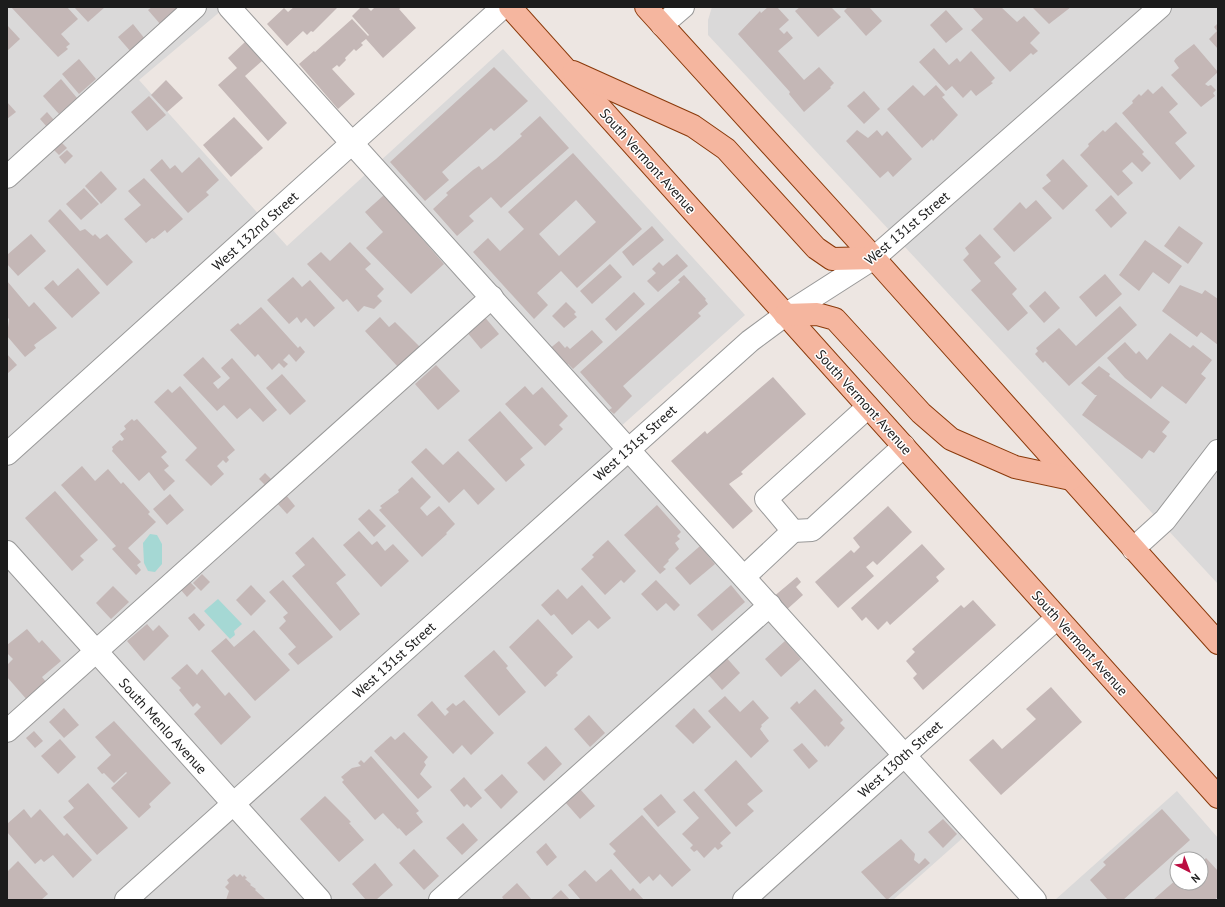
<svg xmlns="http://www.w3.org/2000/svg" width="1225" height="907" viewBox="0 0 1225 907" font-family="'PT Sans',sans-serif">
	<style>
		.residential { fill: #dad9d9; fill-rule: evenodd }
		.water { fill: #a5d8d4 }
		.building { fill: #c4b7b6; fill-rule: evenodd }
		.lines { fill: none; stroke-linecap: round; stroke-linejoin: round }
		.minor-casing { stroke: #999; stroke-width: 24 }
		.major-casing { stroke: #8a390a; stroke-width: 24 }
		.minor { stroke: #fff; stroke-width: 22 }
		.major { stroke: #f5b69f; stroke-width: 22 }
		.labels { text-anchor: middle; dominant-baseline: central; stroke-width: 3; stroke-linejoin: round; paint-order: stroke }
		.street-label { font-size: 14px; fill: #1c1c1c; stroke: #fff }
	</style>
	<rect width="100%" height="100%" fill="#ede6e2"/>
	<g class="residential">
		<path d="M 7,7 L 219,7 L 222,10 L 139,80 L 287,246 L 503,49 L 745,315 L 609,437 L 966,835 L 893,900 L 7,900 Z"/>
		<path d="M 712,7 L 1218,7 L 1218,584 L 708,35 L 708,20 Z"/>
		<path d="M 1177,791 L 1218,838 L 1218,900 L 1055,900 ZM 1177,859 L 1201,859 L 1201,883 L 1177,883 Z"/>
	</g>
	<g class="water">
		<path d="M 150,534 L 157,535 L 162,544 L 162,564 L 155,572 L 148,571 L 144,563 L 143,543 Z"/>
		<path d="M 218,599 L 242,624 L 234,631 L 235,635 L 230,639 L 204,611 Z"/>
	</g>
	<g class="building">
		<path d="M 11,7 L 67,7 L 78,19 L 61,34 L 70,44 L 66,47 L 68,49 L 58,57 Z"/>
		<path d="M 74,7 L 105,7 L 88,22 Z"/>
		<path d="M 152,7 L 181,7 L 161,25 L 148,10 Z"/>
		<path d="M 294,7 L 338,7 L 313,32 L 311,31 L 307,35 L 303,31 L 287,46 L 267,24 L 284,8 L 288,12 Z"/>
		<path d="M 361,7 L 367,7 L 371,11 L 375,7 L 402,7 L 399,9 L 416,28 L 383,58 L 366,39 L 361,43 L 363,45 L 356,51 L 354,49 L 345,58 L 346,60 L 339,67 L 337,65 L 332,69 L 355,94 L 338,109 L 299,64 L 314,51 L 315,52 L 352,19 L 368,36 L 369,35 L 352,16 Z"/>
		<path d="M 768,7 L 777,7 L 789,20 L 779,29 L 784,34 L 787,31 L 793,38 L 778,51 L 804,80 L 819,67 L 834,83 L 830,87 L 831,88 L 804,112 L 789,94 L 790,92 L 738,34 L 760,11 L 761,13 Z"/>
		<path d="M 800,7 L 831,7 L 841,17 L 818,37 L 795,11 Z"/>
		<path d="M 848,7 L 869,7 L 882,21 L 866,36 L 844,11 Z"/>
		<path d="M 972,7 L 1001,7 L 1017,22 L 1024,16 L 1040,33 L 1030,43 L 1038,51 L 1033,55 L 1031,53 L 1010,72 L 971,30 L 983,19 Z"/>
		<path d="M 1032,7 L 1071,7 L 1049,24 Z"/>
		<path d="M 946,10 L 963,29 L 946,43 L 930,25 Z"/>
		<path d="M 1218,23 L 1218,49 L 1209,39 L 1217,31 L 1214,27 Z"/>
		<path d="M 133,24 L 145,39 L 131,52 L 118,37 Z"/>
		<path d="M 7,25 L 20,39 L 7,51 Z"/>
		<path d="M 245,42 L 262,61 L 245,76 L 287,123 L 268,141 L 218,85 L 237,68 L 228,58 Z"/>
		<path d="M 1194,44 L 1218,72 L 1205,84 L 1208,86 L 1211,85 L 1216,90 L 1213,93 L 1215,96 L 1201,107 L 1171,75 L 1179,68 L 1174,61 L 1176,58 Z"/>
		<path d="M 934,48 L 949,65 L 957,58 L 960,62 L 971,51 L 995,78 L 991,82 L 993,83 L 976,96 L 971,90 L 963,98 L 952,86 L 946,91 L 919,62 Z"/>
		<path d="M 79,59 L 96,79 L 79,94 L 62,74 Z"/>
		<path d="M 494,67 L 528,101 L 494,131 L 491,128 L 442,172 L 449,180 L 425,201 L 390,162 Z"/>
		<path d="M 61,79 L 77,98 L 59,114 L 43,96 Z"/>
		<path d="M 166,80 L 183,98 L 167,112 L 151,95 Z"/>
		<path d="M 913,85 L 924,96 L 936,85 L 945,95 L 942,97 L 958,115 L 933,141 L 932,139 L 922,148 L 887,109 Z"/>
		<path d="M 1162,86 L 1178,104 L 1169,112 L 1187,133 L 1175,143 L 1195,166 L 1180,180 L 1122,113 L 1133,103 L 1132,101 L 1139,94 L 1141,96 L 1148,89 L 1153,94 Z"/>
		<path d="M 864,91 L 880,109 L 864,124 L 847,106 Z"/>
		<path d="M 149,96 L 166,115 L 147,131 L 131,112 Z"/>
		<path d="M 7,102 L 16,112 L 7,119 Z"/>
		<path d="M 47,112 L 54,120 L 47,127 L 40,119 Z"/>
		<path d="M 540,116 L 569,148 L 501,208 L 491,197 L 469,216 L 474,221 L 457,236 L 433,209 L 448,195 L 446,193 L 473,170 L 479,166 L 482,170 L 496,159 L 522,136 L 520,134 Z"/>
		<path d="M 234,117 L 263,148 L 231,177 L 203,145 Z"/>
		<path d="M 1116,122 L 1144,152 L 1142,154 L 1151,163 L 1142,172 L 1132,162 L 1122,171 L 1133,183 L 1118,196 L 1080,155 L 1089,146 L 1088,144 L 1103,130 L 1105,132 Z"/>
		<path d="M 857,130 L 868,138 L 877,130 L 882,136 L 887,131 L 912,159 L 893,177 L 888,171 L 880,178 L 846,141 Z"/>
		<path d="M 61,142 L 67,148 L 59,155 L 53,149 Z"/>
		<path d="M 67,150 L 73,156 L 65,164 L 59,157 Z"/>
		<path d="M 573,153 L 642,229 L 577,288 L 561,271 L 537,293 L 548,305 L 534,319 L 473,252 L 488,238 L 500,251 L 524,229 L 508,212 ZM 576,200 L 596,222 L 559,256 L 539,234 Z"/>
		<path d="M 199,157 L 219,180 L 206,192 L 209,195 L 188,213 L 150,170 L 162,159 L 170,169 L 175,165 L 182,173 Z"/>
		<path d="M 1063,159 L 1088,186 L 1063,210 L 1042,188 L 1051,181 L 1046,175 Z"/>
		<path d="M 101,171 L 117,189 L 101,204 L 85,186 Z"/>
		<path d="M 144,178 L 183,219 L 167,233 L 165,230 L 154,239 L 152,238 L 146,243 L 124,219 L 141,205 L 128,191 Z"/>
		<path d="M 84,188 L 99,204 L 81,220 L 66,204 Z"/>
		<path d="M 384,195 L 444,264 L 411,294 L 366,248 L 383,232 L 365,212 Z"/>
		<path d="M 1111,195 L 1127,213 L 1111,228 L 1095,210 Z"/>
		<path d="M 1036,200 L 1052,218 L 1014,252 L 993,229 L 1020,202 L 1026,209 Z"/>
		<path d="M 60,209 L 80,231 L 85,229 L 93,236 L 95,234 L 100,239 L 107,234 L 133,262 L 107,286 L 48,221 Z"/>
		<path d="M 652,226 L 664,240 L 633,266 L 622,252 Z"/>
		<path d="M 1179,226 L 1203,243 L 1188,264 L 1164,246 Z"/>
		<path d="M 31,234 L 46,251 L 18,276 L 7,264 L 7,255 Z"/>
		<path d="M 980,234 L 1001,257 L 994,263 L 1017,289 L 1012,294 L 1028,313 L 1008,331 L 971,290 L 981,281 L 963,260 L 969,254 L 965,248 Z"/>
		<path d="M 1145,240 L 1182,266 L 1169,284 L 1153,272 L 1139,291 L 1119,275 Z"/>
		<path d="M 350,242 L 371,264 L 365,269 L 384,289 L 377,296 L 382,301 L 374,309 L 364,306 L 358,312 L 347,299 L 343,302 L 307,264 L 321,252 L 330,261 Z"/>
		<path d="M 677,254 L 688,266 L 658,292 L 647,281 L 656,273 L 652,269 L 659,262 L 663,266 Z"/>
		<path d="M 610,264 L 622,277 L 592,304 L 580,291 Z"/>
		<path d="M 78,268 L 100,293 L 72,318 L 44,288 L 53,280 L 58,286 Z"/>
		<path d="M 1105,274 L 1122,294 L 1096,317 L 1079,297 Z"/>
		<path d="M 684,275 L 706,299 L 705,300 L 708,304 L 698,313 L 701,316 L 623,386 L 632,396 L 614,414 L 609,410 L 612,408 L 580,372 L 680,282 L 678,280 Z"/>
		<path d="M 293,277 L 302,287 L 310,280 L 335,308 L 314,327 L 306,318 L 301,323 L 297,317 L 289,324 L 267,300 Z"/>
		<path d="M 7,281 L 29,307 L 34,302 L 57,328 L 34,345 L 36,348 L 25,357 L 7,336 L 9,319 L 7,317 Z"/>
		<path d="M 1180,285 L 1202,294 L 1205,290 L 1218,299 L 1218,345 L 1201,332 L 1197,337 L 1162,311 Z"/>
		<path d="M 1045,291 L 1060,308 L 1044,323 L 1029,306 Z"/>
		<path d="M 634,292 L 645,304 L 616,331 L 605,319 Z"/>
		<path d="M 566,302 L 576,312 L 574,314 L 577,317 L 564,328 L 552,316 Z"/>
		<path d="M 1120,306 L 1137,325 L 1069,386 L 1045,361 L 1043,363 L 1035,354 L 1038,351 L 1036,348 L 1059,328 L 1076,346 Z"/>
		<path d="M 261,307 L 298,348 L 300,346 L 305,352 L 296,362 L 289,354 L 283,360 L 288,364 L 284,368 L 279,363 L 272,370 L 258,354 L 255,357 L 230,330 L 238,323 L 240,325 Z"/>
		<path d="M 483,315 L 499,334 L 481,349 L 466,331 Z"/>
		<path d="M 380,317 L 389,327 L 395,322 L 420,347 L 398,367 L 365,331 Z"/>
		<path d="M 592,330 L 603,342 L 573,369 L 568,364 L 563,368 L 548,350 L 559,341 L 565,348 L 567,346 L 570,349 Z"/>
		<path d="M 1170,333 L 1190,348 L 1193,345 L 1212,360 L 1201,374 L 1206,378 L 1186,404 L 1162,386 L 1151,399 L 1125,378 L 1107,358 L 1125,342 L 1136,354 L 1139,351 L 1147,360 Z"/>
		<path d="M 7,354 L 17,365 L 7,374 Z"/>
		<path d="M 203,357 L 221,377 L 213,383 L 218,389 L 230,378 L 221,368 L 232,358 L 277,410 L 263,422 L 250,408 L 237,419 L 224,405 L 217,411 L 183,375 Z"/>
		<path d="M 436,365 L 460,391 L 438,410 L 415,384 Z"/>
		<path d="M 1099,366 L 1110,374 L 1109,376 L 1170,422 L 1162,432 L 1167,436 L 1154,453 L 1149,450 L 1142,459 L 1082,415 L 1097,395 L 1095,395 L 1081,383 Z"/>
		<path d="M 282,374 L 306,401 L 290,415 L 266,388 Z"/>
		<path d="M 773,377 L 806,414 L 741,472 L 743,474 L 729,484 L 753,511 L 733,529 L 671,461 L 705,431 L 707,434 Z"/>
		<path d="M 180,386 L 235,450 L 227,457 L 229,460 L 226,463 L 223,460 L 217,466 L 224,474 L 211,486 L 185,460 L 197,448 L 154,402 L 168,389 L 172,393 Z"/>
		<path d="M 525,386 L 533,395 L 542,387 L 568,416 L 559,425 L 563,429 L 545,446 L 505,404 Z"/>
		<path d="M 500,411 L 533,448 L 520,459 L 525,465 L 506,482 L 468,440 Z"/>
		<path d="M 132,419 L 134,421 L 137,419 L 167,452 L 161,457 L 169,466 L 164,470 L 175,481 L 164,491 L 149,472 L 139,481 L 112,451 L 113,449 L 112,447 L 120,440 L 122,441 L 124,439 L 120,434 L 126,429 L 124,426 Z"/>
		<path d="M 426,448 L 443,465 L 458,451 L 495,489 L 478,505 L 464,489 L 449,503 L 411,462 Z"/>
		<path d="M 82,466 L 95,481 L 108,469 L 121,484 L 123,482 L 150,512 L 148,514 L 156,522 L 128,548 L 141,562 L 137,565 L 141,570 L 136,575 L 112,549 L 116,546 L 61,485 Z"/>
		<path d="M 265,473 L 272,480 L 266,486 L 259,479 Z"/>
		<path d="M 412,477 L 431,497 L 420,508 L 427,516 L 439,506 L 455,524 L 446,533 L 447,534 L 422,557 L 379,510 L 382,508 L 380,506 L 399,492 L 398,490 Z"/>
		<path d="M 55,491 L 98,540 L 80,556 L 84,560 L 72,571 L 25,518 Z"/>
		<path d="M 170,494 L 184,510 L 167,525 L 153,509 Z"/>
		<path d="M 286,495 L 295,506 L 287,514 L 277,503 Z"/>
		<path d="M 657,505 L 681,532 L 677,536 L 680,539 L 675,543 L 679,549 L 668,560 L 669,561 L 663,567 L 666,569 L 660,574 L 624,535 Z"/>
		<path d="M 888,506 L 912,532 L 877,565 L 873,561 L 866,567 L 874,576 L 838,608 L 815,582 L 851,550 L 854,553 L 860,547 L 853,538 Z"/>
		<path d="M 369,509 L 386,526 L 374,537 L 358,519 Z"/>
		<path d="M 359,531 L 372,545 L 377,541 L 385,551 L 393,544 L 409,561 L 381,587 L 343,545 Z"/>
		<path d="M 313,537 L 346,575 L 336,583 L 360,614 L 340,631 L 292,576 L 305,565 L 295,553 Z"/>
		<path d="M 608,540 L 636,571 L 624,583 L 621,580 L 605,595 L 581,569 L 594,557 L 592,555 Z"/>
		<path d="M 922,544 L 945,569 L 936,577 L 939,581 L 890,625 L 887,621 L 878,630 L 866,617 L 862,621 L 851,608 Z"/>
		<path d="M 700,546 L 715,564 L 690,585 L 675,568 Z"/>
		<path d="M 202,574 L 210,582 L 201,591 L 193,583 Z"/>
		<path d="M 797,577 L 801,582 L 796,587 L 803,595 L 784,612 L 772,598 Z"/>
		<path d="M 283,580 L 333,637 L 298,665 L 288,654 L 296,647 L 279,628 L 286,621 L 283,617 L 288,613 L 269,592 Z"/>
		<path d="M 656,580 L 680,605 L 674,611 L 666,603 L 657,611 L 641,594 Z"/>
		<path d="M 189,581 L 196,588 L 187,597 L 181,590 Z"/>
		<path d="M 251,585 L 266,601 L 251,616 L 236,600 Z"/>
		<path d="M 582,585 L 611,618 L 598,629 L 589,620 L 572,635 L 554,614 L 551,616 L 541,605 L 558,589 L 567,599 Z"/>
		<path d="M 731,585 L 745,602 L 712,631 L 697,615 Z"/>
		<path d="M 113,586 L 129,602 L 111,619 L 96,603 Z"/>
		<path d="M 973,600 L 996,625 L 923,690 L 913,678 L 917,674 L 906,661 L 915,652 L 912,649 L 961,605 L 964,608 Z"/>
		<path d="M 194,613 L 205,625 L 199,631 L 188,618 Z"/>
		<path d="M 538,619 L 573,657 L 556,673 L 558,675 L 545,687 L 509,647 Z"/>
		<path d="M 147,624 L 153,631 L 159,625 L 169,636 L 144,661 L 127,641 Z"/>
		<path d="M 27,629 L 39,643 L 42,640 L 61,661 L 42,677 L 47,683 L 28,701 L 7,677 L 7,665 L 13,659 L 7,653 L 7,645 Z"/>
		<path d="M 254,630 L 290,670 L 255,701 L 211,651 L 226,638 L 234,647 Z"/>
		<path d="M 785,641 L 801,659 L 781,677 L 765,659 Z"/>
		<path d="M 494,650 L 508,666 L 506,668 L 526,692 L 499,716 L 464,676 Z"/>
		<path d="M 725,656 L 740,673 L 722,690 L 706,672 Z"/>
		<path d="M 187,664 L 197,675 L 202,669 L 225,696 L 229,692 L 251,717 L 221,745 L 194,714 L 201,707 L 197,703 L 193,707 L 179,690 L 181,688 L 171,678 Z"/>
		<path d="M 1051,687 L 1082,722 L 1001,795 L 969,760 L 993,739 L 1002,749 L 1036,719 L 1026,709 Z"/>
		<path d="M 815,689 L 843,720 L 840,723 L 845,728 L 828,747 L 827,745 L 825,747 L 790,708 L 797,701 L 799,704 Z"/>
		<path d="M 725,696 L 740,712 L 753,700 L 769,718 L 761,725 L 762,726 L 760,729 L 769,741 L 751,758 L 708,711 Z"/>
		<path d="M 464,700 L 494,733 L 471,755 L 462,745 L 453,754 L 417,715 L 432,701 L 445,716 L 449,712 L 446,709 L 453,703 L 456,706 Z"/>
		<path d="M 64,708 L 79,725 L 64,738 L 49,722 Z"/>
		<path d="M 694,708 L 711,727 L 693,744 L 675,726 Z"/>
		<path d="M 589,715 L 605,733 L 590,747 L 574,729 Z"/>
		<path d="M 114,721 L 171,783 L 149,804 L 151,807 L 139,818 L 111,788 L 127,773 L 126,772 L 114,783 L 104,773 L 102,774 L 97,768 L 111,755 L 95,737 Z"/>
		<path d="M 34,731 L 43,741 L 35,748 L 26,738 Z"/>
		<path d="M 404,732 L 428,757 L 424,762 L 426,765 L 420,774 L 432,787 L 418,799 L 374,751 L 391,736 L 395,740 Z"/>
		<path d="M 60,739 L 76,757 L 58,774 L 41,756 Z"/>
		<path d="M 802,743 L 818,761 L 809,769 L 793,750 Z"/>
		<path d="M 546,746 L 562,764 L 544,781 L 527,763 Z"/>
		<path d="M 371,756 L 419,811 L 416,813 L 423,822 L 406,836 L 399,828 L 398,829 L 383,813 L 375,820 L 342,782 L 344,780 L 341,777 L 352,768 L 361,766 L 358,763 L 361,760 L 364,763 Z"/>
		<path d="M 736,760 L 763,791 L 747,804 L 754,811 L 736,827 L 704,790 Z"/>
		<path d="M 502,774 L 518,792 L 501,809 L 484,790 Z"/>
		<path d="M 464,777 L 482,798 L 471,808 L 467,804 L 464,807 L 450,790 Z"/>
		<path d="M 88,783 L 128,828 L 97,855 L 63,817 L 74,808 L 68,801 Z"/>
		<path d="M 580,789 L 595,806 L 580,819 L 565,802 Z"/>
		<path d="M 694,791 L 731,833 L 720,843 L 723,846 L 718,850 L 715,847 L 704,858 L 697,850 L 694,852 L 690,848 L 693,845 L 682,834 L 699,818 L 683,800 Z"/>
		<path d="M 661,794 L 676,812 L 658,827 L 643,809 Z"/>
		<path d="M 325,796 L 351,822 L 349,823 L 364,840 L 339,862 L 300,819 Z"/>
		<path d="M 24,809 L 31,818 L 40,809 L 64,836 L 67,833 L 92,860 L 73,878 L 53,855 L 44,862 L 41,859 L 35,864 L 7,832 L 7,824 Z"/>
		<path d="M 1162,809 L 1190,840 L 1123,900 L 1108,900 L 1090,880 L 1106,865 L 1103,862 Z"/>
		<path d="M 642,815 L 691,870 L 672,887 L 660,874 L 653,881 L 649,876 L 640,884 L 613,854 L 616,851 L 609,844 Z"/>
		<path d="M 943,819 L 957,834 L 943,848 L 928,832 Z"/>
		<path d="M 463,823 L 478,840 L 462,855 L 446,838 Z"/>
		<path d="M 901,839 L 915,854 L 914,860 L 919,864 L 925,858 L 930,863 L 887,900 L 861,872 Z"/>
		<path d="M 546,843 L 557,857 L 547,866 L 536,852 Z"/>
		<path d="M 414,849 L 439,876 L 424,890 L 399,863 Z"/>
		<path d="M 1206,858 L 1218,871 L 1218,897 L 1214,900 L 1153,900 L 1177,879 L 1177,883 L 1201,883 L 1201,863 Z"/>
		<path d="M 18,861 L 48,894 L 41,900 L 7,900 L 7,872 Z"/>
		<path d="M 375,863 L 393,885 L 376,900 L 366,900 L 352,884 Z"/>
		<path d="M 611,869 L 630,891 L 633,888 L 644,900 L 581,900 L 568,885 L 585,870 L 596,882 Z"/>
		<path d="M 234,874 L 237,877 L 240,874 L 243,877 L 244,875 L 247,878 L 245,879 L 251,884 L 250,885 L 256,889 L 255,890 L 265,899 L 226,900 L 229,891 L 225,887 L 229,883 L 227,880 Z"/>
		<path d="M 517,883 L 532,900 L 504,900 L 502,897 Z"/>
		<path d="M 561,890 L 570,900 L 550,900 Z"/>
	</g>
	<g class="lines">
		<defs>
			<g id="minor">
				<path d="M 229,7 L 1035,900"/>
				<path d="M 662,25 L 683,7"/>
				<path d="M 7,177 L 195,7"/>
				<path d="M 868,407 L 766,499 L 793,531 L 812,530 L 904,446"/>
				<path d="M 7,454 L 503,7"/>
				<path d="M 1133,549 L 1165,520 L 1218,451"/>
				<path d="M 7,552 L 320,900"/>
				<path d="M 744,577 L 793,531"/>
				<path d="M 7,731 L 492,297"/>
				<path d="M 126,900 L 750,341 L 785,315 L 874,258 L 1160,7"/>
				<path d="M 440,900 L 770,605"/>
				<path d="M 744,900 L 1057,618"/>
			</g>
			<g id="major">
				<path d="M 510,7 L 1218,797"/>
				<path d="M 646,7 L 874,258 L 1218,643"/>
				<path d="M 573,72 L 693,126 L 726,149 L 816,248 L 832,259 L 874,258"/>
				<path d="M 785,315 L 817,314 L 835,319 L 921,413 L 951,439 L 1015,467 L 1071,479"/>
			</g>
		</defs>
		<use href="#minor" class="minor-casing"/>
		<use href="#major" class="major-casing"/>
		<use href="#minor" class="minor"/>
		<use href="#major" class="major"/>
	</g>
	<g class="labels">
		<g class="street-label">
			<text transform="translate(648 161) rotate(48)">South Vermont Avenue</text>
			<text transform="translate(907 228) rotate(-40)">West 131st Street</text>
			<text transform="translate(255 231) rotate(-42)">West 132nd Street</text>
			<text transform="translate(864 402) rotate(48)">South Vermont Avenue</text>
			<text transform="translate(635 443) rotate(-42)">West 131st Street</text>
			<text transform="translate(1080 643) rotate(48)">South Vermont Avenue</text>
			<text transform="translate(394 660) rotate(-42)">West 131st Street</text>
			<text transform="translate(163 726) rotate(48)">South Menlo Avenue</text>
			<text transform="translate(900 759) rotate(-42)">West 130th Street</text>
		</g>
	</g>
	<rect width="1225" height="907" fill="none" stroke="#1c1c1c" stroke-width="16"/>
	<g transform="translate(1189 871) rotate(138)"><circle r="19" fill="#ffffff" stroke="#a4a4a4"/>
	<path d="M0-3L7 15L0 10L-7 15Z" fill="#bb0d41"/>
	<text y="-6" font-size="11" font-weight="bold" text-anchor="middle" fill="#1c1c1c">N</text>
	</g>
</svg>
